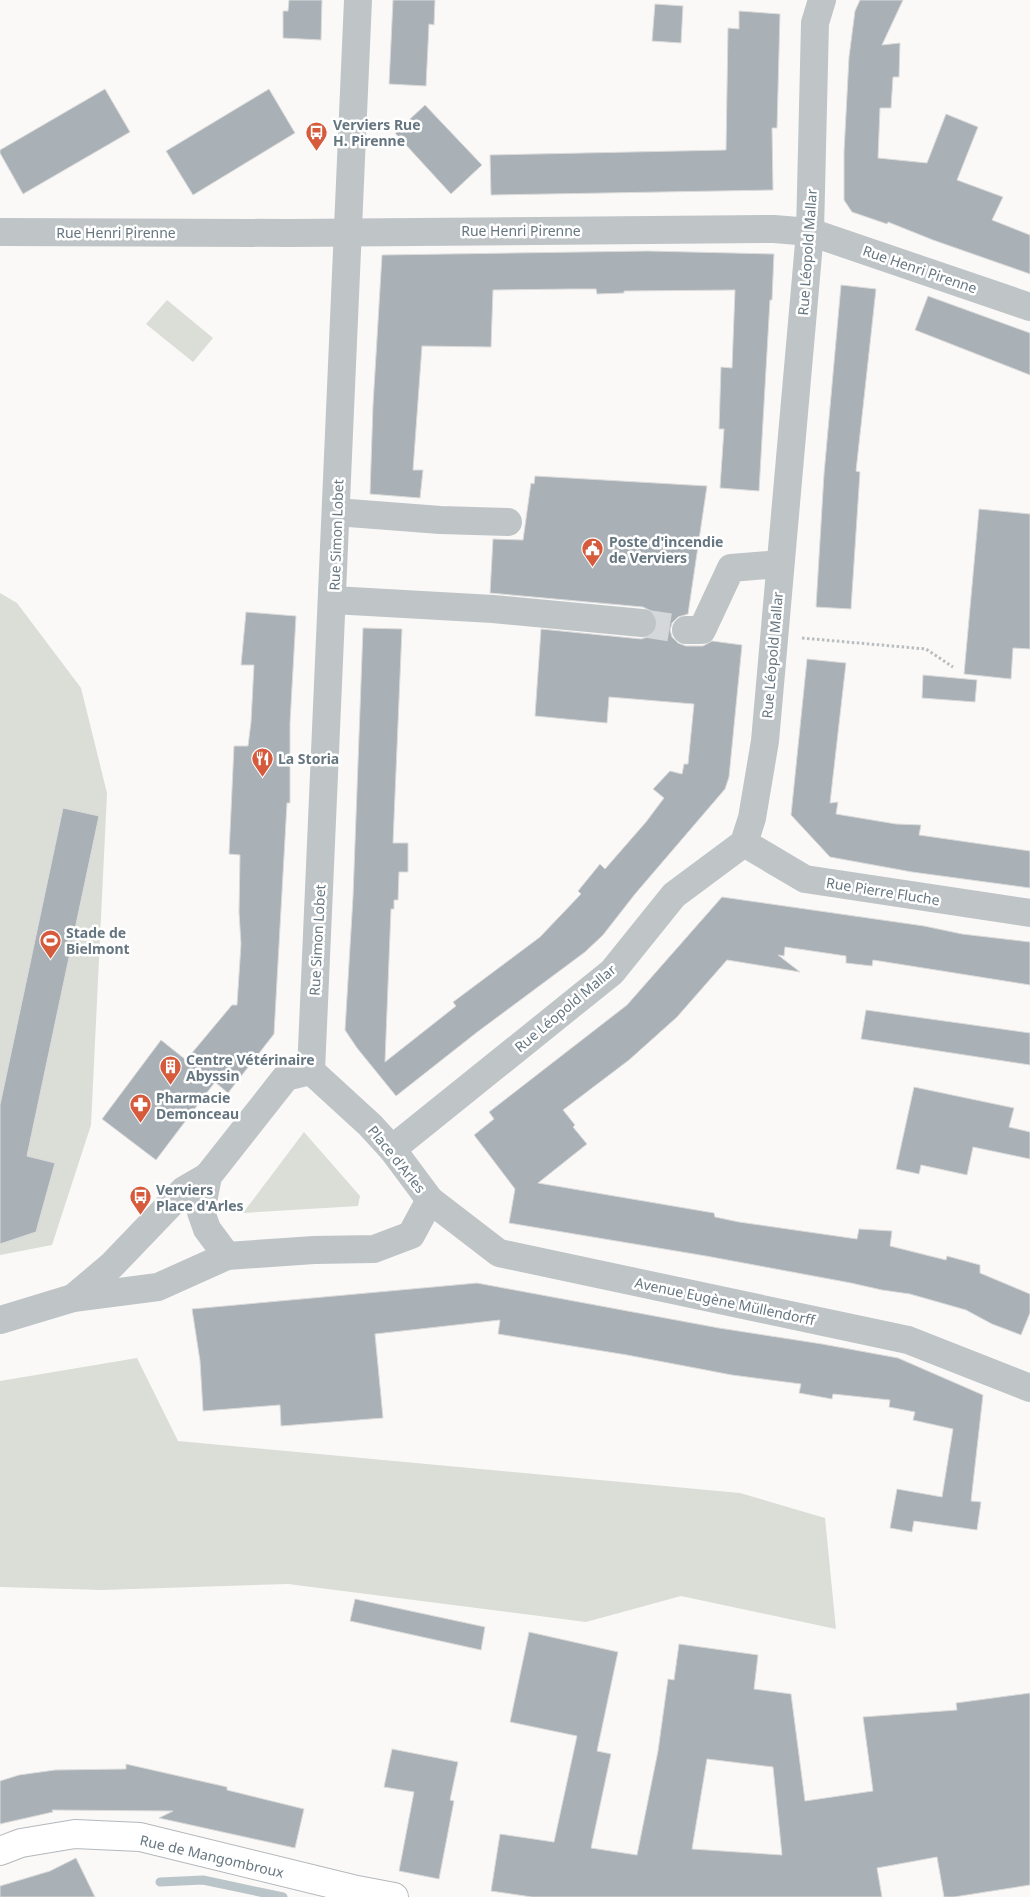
<svg xmlns="http://www.w3.org/2000/svg" width="1030" height="1897" viewBox="0 0 1030 1897" font-family="'Noto Sans',sans-serif">
	<style>
		.green { fill: #daded7 }
		.lines { fill: none; stroke-linecap: round; stroke-linejoin: round }
		.stream { stroke: #bac5c9; stroke-width: 9 }
		.building { fill: #a9b0b6; stroke: #dbdbda; fill-rule: evenodd }
		.minor-tunnel { stroke: #d5d8da; stroke-width: 28; stroke-dasharray: 28 14; stroke-linecap: butt }
		.major-casing { stroke: #b3b8bc; stroke-width: 30 }
		.path { stroke: #babdc0; stroke-width: 3; stroke-dasharray: 2.5 2.5; stroke-linecap: butt }
		.minor { stroke: #bfc4c7; stroke-width: 28 }
		.major { stroke: #fff; stroke-width: 28 }
		.labels { text-anchor: middle; dominant-baseline: central; stroke-width: 5; stroke-linejoin: round; paint-order: stroke }
		.poi-label { font-size: 14px; font-weight: bold; fill: #667680; stroke: #fff; text-anchor: start }
		.street-label { font-size: 14px; fill: #667680; stroke: #fff }
	</style>
	<rect width="100%" height="100%" fill="#faf9f8"/>
	<g class="green">
		<path d="M 167,300 L 213,338 L 193,362 L 146,324 Z"/>
		<path d="M 0,593 L 17,603 L 81,688 L 107,793 L 91,1125 L 52,1245 L 0,1255 Z"/>
		<path d="M 304,1132 L 360,1196 L 358,1206 L 243,1213 Z"/>
		<path d="M 137,1358 L 178,1441 L 740,1493 L 825,1518 L 836,1629 L 681,1596 L 586,1622 L 288,1584 L 102,1590 L 0,1587 L 0,1381 Z"/>
	</g>
	<g class="lines">
		<path class="stream" d="M 160,1882 L 203,1880 L 283,1897"/>
	</g>
	<g class="building">
		<path d="M 289,0 L 322,0 L 321,40 L 283,38 L 283,11 L 288,11 Z"/>
		<path d="M 393,0 L 435,0 L 434,25 L 429,24 L 426,86 L 389,84 Z"/>
		<path d="M 860,0 L 903,0 L 882,45 L 900,43 L 899,77 L 893,77 L 891,108 L 880,108 L 878,158 L 927,163 L 946,114 L 978,127 L 957,180 L 1003,197 L 992,220 L 1030,235 L 1030,274 L 933,240 L 888,222 L 887,224 L 852,212 L 844,200 L 844,152 L 849,57 L 855,11 Z"/>
		<path d="M 655,4 L 683,6 L 681,43 L 652,41 Z"/>
		<path d="M 739,11 L 780,14 L 777,128 L 772,128 L 773,190 L 491,195 L 490,155 L 726,150 L 728,28 L 739,29 Z"/>
		<path d="M 105,89 L 130,132 L 23,194 L 0,153 L 0,150 Z"/>
		<path d="M 269,89 L 295,133 L 193,195 L 166,151 Z"/>
		<path d="M 425,105 L 482,165 L 451,194 L 395,133 Z"/>
		<path d="M 648,251 L 774,254 L 772,300 L 770,300 L 759,491 L 720,488 L 724,429 L 719,429 L 721,367 L 732,368 L 735,290 L 624,291 L 624,293 L 597,294 L 596,289 L 572,289 L 493,290 L 491,347 L 422,346 L 413,470 L 423,470 L 420,498 L 370,494 L 373,405 L 382,255 Z"/>
		<path d="M 841,285 L 876,289 L 856,471 L 860,472 L 851,609 L 816,607 L 824,474 Z"/>
		<path d="M 928,296 L 1030,333 L 1030,375 L 915,330 Z"/>
		<path d="M 535,476 L 707,486 L 688,614 L 678,617 L 672,623 L 670,630 L 672,637 L 678,643 L 686,646 L 703,646 L 712,641 L 742,645 L 729,777 L 725,789 L 635,894 L 603,935 L 585,952 L 476,1033 L 396,1096 L 357,1048 L 345,1030 L 353,897 L 363,628 L 402,629 L 393,843 L 408,843 L 408,872 L 399,872 L 398,900 L 394,900 L 394,909 L 391,909 L 385,1062 L 456,1006 L 453,1002 L 540,937 L 581,894 L 578,891 L 600,864 L 605,869 L 646,822 L 664,798 L 653,789 L 670,771 L 682,774 L 684,764 L 688,764 L 694,704 L 609,697 L 607,723 L 535,716 L 541,629 L 641,639 L 648,637 L 654,632 L 658,624 L 656,617 L 651,611 L 643,607 L 490,593 L 493,539 L 523,540 L 531,483 L 534,484 Z"/>
		<path d="M 979,509 L 1030,514 L 1030,649 L 1013,648 L 1011,679 L 964,674 Z"/>
		<path d="M 246,612 L 296,616 L 290,723 L 290,803 L 287,803 L 274,1034 L 228,1093 L 215,1082 L 156,1160 L 102,1119 L 161,1040 L 186,1060 L 232,1005 L 237,1005 L 241,944 L 239,912 L 240,855 L 229,854 L 234,746 L 248,746 L 251,722 L 254,665 L 241,665 Z"/>
		<path d="M 807,659 L 846,663 L 830,803 L 838,802 L 836,814 L 896,824 L 921,825 L 919,835 L 1030,851 L 1030,888 L 912,872 L 830,857 L 791,815 Z"/>
		<path d="M 923,675 L 977,680 L 975,702 L 922,698 Z"/>
		<path d="M 63,808 L 99,816 L 27,1156 L 55,1163 L 36,1232 L 0,1244 L 0,1105 Z"/>
		<path d="M 722,897 L 924,926 L 962,934 L 1030,942 L 1030,985 L 873,960 L 872,966 L 846,963 L 846,956 L 785,947 L 784,956 L 778,955 L 800,972 L 727,960 L 677,1017 L 629,1060 L 563,1110 L 575,1125 L 573,1127 L 587,1144 L 538,1183 L 714,1213 L 715,1217 L 739,1222 L 857,1239 L 859,1229 L 892,1231 L 890,1246 L 946,1260 L 947,1256 L 980,1265 L 980,1273 L 1030,1294 L 1030,1313 L 1021,1335 L 992,1324 L 966,1310 L 910,1294 L 882,1290 L 851,1283 L 706,1256 L 509,1223 L 515,1189 L 474,1135 L 494,1119 L 489,1112 L 627,1005 Z"/>
		<path d="M 866,1010 L 1030,1033 L 1030,1065 L 861,1039 Z"/>
		<path d="M 914,1087 L 1014,1108 L 1009,1127 L 1030,1132 L 1030,1159 L 973,1147 L 967,1175 L 921,1165 L 919,1174 L 896,1169 Z"/>
		<path d="M 477,1283 L 719,1328 L 822,1344 L 898,1358 L 983,1395 L 971,1501 L 981,1502 L 977,1530 L 914,1521 L 912,1532 L 890,1528 L 897,1489 L 942,1497 L 953,1429 L 913,1420 L 915,1412 L 889,1407 L 890,1400 L 833,1394 L 832,1399 L 799,1393 L 801,1384 L 732,1375 L 627,1355 L 498,1334 L 500,1320 L 375,1334 L 383,1418 L 281,1426 L 280,1405 L 203,1411 L 200,1361 L 192,1309 Z"/>
		<path d="M 355,1599 L 485,1627 L 481,1650 L 350,1621 Z"/>
		<path d="M 529,1632 L 618,1652 L 597,1751 L 611,1754 L 591,1848 L 637,1855 L 658,1751 L 668,1679 L 674,1680 L 679,1644 L 758,1655 L 754,1689 L 791,1694 L 805,1801 L 873,1791 L 863,1717 L 957,1710 L 956,1703 L 1030,1693 L 1030,1885 L 954,1897 L 944,1897 L 937,1857 L 877,1868 L 882,1897 L 532,1897 L 491,1891 L 500,1834 L 554,1842 L 577,1736 L 510,1722 ZM 707,1759 L 773,1767 L 782,1855 L 692,1849 Z"/>
		<path d="M 392,1749 L 458,1762 L 450,1800 L 454,1801 L 439,1879 L 399,1871 L 414,1792 L 384,1787 Z"/>
		<path d="M 126,1764 L 227,1787 L 227,1790 L 304,1809 L 295,1848 L 159,1818 L 173,1811 L 52,1810 L 53,1812 L 0,1824 L 0,1781 L 19,1775 L 55,1770 L 126,1769 Z"/>
		<path d="M 76,1858 L 95,1897 L 0,1897 L 0,1886 L 50,1871 Z"/>
	</g>
	<g class="lines">
		<path class="minor-tunnel" d="M 642,623 L 686,630"/>
		<defs>
			<path id="major" d="M 0,1851 L 21,1843 L 75,1834 L 140,1837 L 357,1890 L 394,1897"/>
		</defs>
		<use href="#major" class="major-casing"/>
		<path class="path" d="M 802,638 L 926,649 L 953,667"/>
		<g class="minor">
			<path d="M 0,232 L 291,233 L 774,229 L 810,232 L 1030,307"/>
			<path d="M 336,512 L 440,520 L 508,522"/>
			<path d="M 333,600 L 493,609 L 642,623"/>
			<path d="M 686,630 L 702,630 L 731,568 L 780,564"/>
			<path d="M 744,843 L 805,879 L 1030,913"/>
			<path d="M 311,1071 L 358,0"/>
			<path d="M 311,1071 L 370,1125 L 392,1149 L 430,1200 L 499,1253 L 908,1340 L 1030,1388"/>
			<path d="M 311,1071 L 286,1077 L 208,1176 L 201,1212 L 207,1229 L 227,1256 L 314,1250 L 374,1249 L 411,1235 L 430,1200"/>
			<path d="M 392,1149 L 612,972 L 674,895 L 744,843 L 752,818 L 765,741 L 810,232 L 815,23 L 822,0"/>
			<path d="M 73,1298 L 112,1265 L 184,1190 L 208,1176"/>
			<path d="M 0,1320 L 73,1298 L 158,1287 L 227,1256"/>
		</g>
		<use href="#major" class="major"/>
	</g>
	<defs>
		<symbol id="bus-pin" viewBox="-11 -11 22 30"><path d="M0 17L-7.5 6A9.5 9.5 0 1 1 7.5 6Z" fill="#d55b3c" stroke="#fff"/><path d="M-5-6H5V4H4V6H2V4H-2V6H-4V4H-5ZM-3.5-4V0h7V-4ZM-3.5 1.2v1.5H-2V1.2ZM2 1.2v1.5H3.5V1.2Z" fill="#fff"/></symbol>
		<symbol id="civic-pin" viewBox="-11 -11 22 30"><path d="M0 17L-7.5 6A9.5 9.5 0 1 1 7.5 6Z" fill="#d55b3c" stroke="#fff"/><path d="M-.6-6.5H3V-4.5H.6V-3L4-1V1h2V6H-6V1h2V-1L-.6-3ZM-1.2 2.5V6h2.4V2.5Z" fill="#fff"/></symbol>
		<symbol id="restaurant-pin" viewBox="-11 -11 22 30"><path d="M0 17L-7.5 6A9.5 9.5 0 1 1 7.5 6Z" fill="#d55b3c" stroke="#fff"/><path d="M-5-6h1v4h1v-4h1v4h1v-4h1v5L-1.5 .5V6h-2V.5L-5-1ZM5-6V6H3V1.5H1.5Q1.5-4 5-6Z" fill="#fff"/></symbol>
		<symbol id="stadium-pin" viewBox="-11 -11 22 30"><path d="M0 17L-7.5 6A9.5 9.5 0 1 1 7.5 6Z" fill="#d55b3c" stroke="#fff"/><path d="M0-5a6.5 5 0 1 0 0 10a6.5 5 0 1 0 0-10ZM-3.5-1.8h7v3.6h-7Z" fill="#fff"/></symbol>
		<symbol id="building-pin" viewBox="-11 -11 22 30"><path d="M0 17L-7.5 6A9.5 9.5 0 1 1 7.5 6Z" fill="#d55b3c" stroke="#fff"/><path d="M-4-6H4V6H1V3H-1V6H-4ZM-2.5-4.3h1.7v1.8h-1.7ZM.8-4.3h1.7v1.8H.8ZM-2.5-1h1.7V.8h-1.7ZM.8-1h1.7V.8H.8Z" fill="#fff"/></symbol>
		<symbol id="pharmacy-pin" viewBox="-11 -11 22 30"><path d="M0 17L-7.5 6A9.5 9.5 0 1 1 7.5 6Z" fill="#d55b3c" stroke="#fff"/><path d="M-2-6h4v4h4v4h-4v4h-4v-4h-4v-4h4Z" fill="#fff"/></symbol>
	</defs>
	<g fill-rule="evenodd">
		<use href="#bus-pin" x="304" y="120" width="25" height="34"/>
		<use href="#civic-pin" x="580" y="536" width="25" height="34"/>
		<use href="#restaurant-pin" x="250" y="746" width="25" height="34"/>
		<use href="#stadium-pin" x="38" y="928" width="25" height="34"/>
		<use href="#building-pin" x="158" y="1054" width="25" height="34"/>
		<use href="#pharmacy-pin" x="128" y="1092" width="25" height="34"/>
		<use href="#bus-pin" x="128" y="1184" width="25" height="34"/>
	</g>
	<g class="labels">
		<g class="poi-label">
			<text x="333" y="124">Verviers Rue<tspan x="333" dy="16">H. Pirenne</tspan></text>
			<text x="609" y="541">Poste d'incendie<tspan x="609" dy="16">de Verviers</tspan></text>
			<text x="278" y="758">La Storia</text>
			<text x="66" y="932">Stade de<tspan x="66" dy="16">Bielmont</tspan></text>
			<text x="186" y="1059">Centre Vétérinaire<tspan x="186" dy="16">Abyssin</tspan></text>
			<text x="156" y="1097">Pharmacie<tspan x="156" dy="16">Demonceau</tspan></text>
			<text x="156" y="1189">Verviers<tspan x="156" dy="16">Place d'Arles</tspan></text>
		</g>
		<g class="street-label">
			<text x="521" y="230">Rue Henri Pirenne</text>
			<text x="116" y="232">Rue Henri Pirenne</text>
			<text transform="translate(807 252) rotate(-86)">Rue Léopold Mallar</text>
			<text transform="translate(920 269) rotate(19)">Rue Henri Pirenne</text>
			<text transform="translate(336 535) rotate(-88)">Rue Simon Lobet</text>
			<text transform="translate(772 655) rotate(-85)">Rue Léopold Mallar</text>
			<text transform="translate(883 891) rotate(9)">Rue Pierre Fluche</text>
			<text transform="translate(317 940) rotate(-87)">Rue Simon Lobet</text>
			<text transform="translate(565 1008) rotate(-40)">Rue Léopold Mallar</text>
			<text transform="translate(397 1159) rotate(51)">Place d'Arles</text>
			<text transform="translate(725 1301) rotate(12)">Avenue Eugène Müllendorff</text>
			<text transform="translate(212 1856) rotate(13)">Rue de Mangombroux</text>
		</g>
	</g>
</svg>
